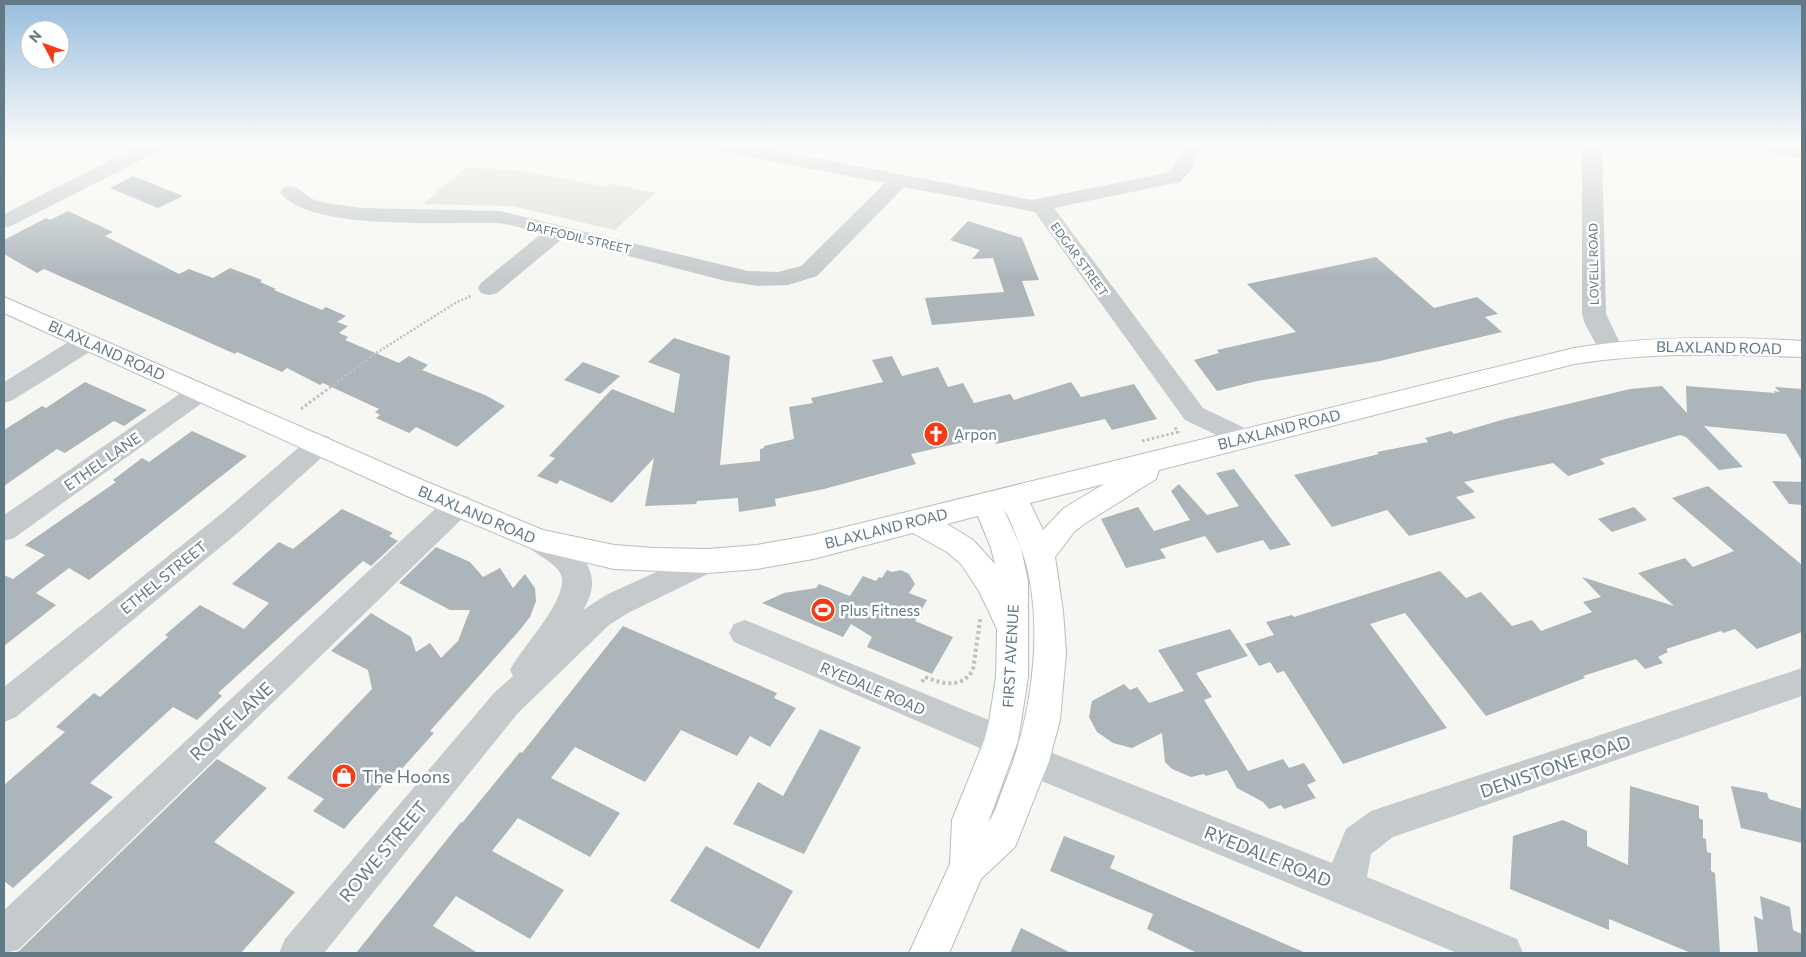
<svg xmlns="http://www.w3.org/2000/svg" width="1806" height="957" viewBox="0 0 1806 957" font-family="Commissioner,sans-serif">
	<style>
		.green { fill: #d8dfd3 }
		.building { fill: #acb6ba }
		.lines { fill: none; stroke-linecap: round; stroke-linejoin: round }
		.major-casing { stroke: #b8bdc0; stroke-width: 2 }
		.path-far2 { stroke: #bec1c3; stroke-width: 2.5; stroke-dasharray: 2 2; stroke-linecap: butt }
		.path-far1 { stroke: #bec1c3; stroke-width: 3; stroke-dasharray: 2.5 2.5; stroke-linecap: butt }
		.path { stroke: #bec1c3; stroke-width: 4; stroke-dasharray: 3 3; stroke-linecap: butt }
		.minor { fill: #c5cacc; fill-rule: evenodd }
		.major { fill: #fff; fill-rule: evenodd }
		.labels { text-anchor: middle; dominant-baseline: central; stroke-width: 5; stroke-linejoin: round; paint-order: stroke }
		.far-street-label { font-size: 12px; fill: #627986; stroke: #fff }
		.street-label { font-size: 15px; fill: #627986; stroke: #fff }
		.poi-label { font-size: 15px; fill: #627986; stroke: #fff; text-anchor: start }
		.near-street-label { font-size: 18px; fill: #627986; stroke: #fff }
		.near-poi-label { font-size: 18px; fill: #627986; stroke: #fff; text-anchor: start }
	</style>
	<rect width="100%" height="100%" fill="#f6f6f2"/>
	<path class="green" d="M 466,167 L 522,171 L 607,187 L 609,183 L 655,193 L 615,230 L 512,206 L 423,204 Z"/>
	<g class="building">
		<path d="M 133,176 L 183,196 L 158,208 L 110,188 Z"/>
		<path d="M 68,211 L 113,232 L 105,236 L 179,274 L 189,269 L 213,278 L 230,268 L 262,280 L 260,282 L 276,289 L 274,290 L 322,310 L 326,307 L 346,316 L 337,322 L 348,326 L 339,333 L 348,337 L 345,340 L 399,363 L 409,356 L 428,365 L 422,370 L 485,395 L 505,406 L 457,447 L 416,427 L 409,433 L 376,418 L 380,415 L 375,412 L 379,409 L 323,383 L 320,385 L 287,368 L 282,372 L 237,352 L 235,354 L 44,269 L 37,273 L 4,254 L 4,240 L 46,218 L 50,220 Z"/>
		<path d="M 968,221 L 1022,238 L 1039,280 L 1022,281 L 1035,316 L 932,325 L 925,298 L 1004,292 L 993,258 L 972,259 L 980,250 L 950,240 Z"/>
		<path d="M 1376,257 L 1434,308 L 1477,297 L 1498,314 L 1485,317 L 1502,332 L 1380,361 L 1257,381 L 1217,391 L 1194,360 L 1219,353 L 1217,350 L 1296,332 L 1247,284 Z"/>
		<path d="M 674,338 L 730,356 L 720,465 L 760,461 L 760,449 L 764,448 L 764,446 L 794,439 L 789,407 L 813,403 L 811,398 L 883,382 L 872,360 L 892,356 L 902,376 L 938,367 L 948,387 L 963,383 L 974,403 L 1010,394 L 1014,400 L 1071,382 L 1081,397 L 1134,384 L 1157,419 L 1112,430 L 1105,419 L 996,444 L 991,436 L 911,454 L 916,464 L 824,489 L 775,499 L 776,506 L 739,512 L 738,498 L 697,501 L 696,504 L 645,506 L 654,458 L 612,503 L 560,480 L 557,484 L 537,476 L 555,458 L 549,456 L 612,389 L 674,413 L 680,374 L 648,362 Z"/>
		<path d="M 583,362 L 620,376 L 600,394 L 564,380 Z"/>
		<path d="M 85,382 L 147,410 L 124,426 L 114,421 L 65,453 L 57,449 L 4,486 L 4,430 L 42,406 L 46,408 Z"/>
		<path d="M 1662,386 L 1687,413 L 1686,386 L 1775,393 L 1774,391 L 1780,392 L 1775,387 L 1802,389 L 1802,461 L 1786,434 L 1704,426 L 1743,467 L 1719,470 L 1686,437 L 1680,435 L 1600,459 L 1605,464 L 1568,476 L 1553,463 L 1464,482 L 1475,492 L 1456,497 L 1476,518 L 1409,536 L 1387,510 L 1332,527 L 1294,475 L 1379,454 L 1377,452 L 1428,442 L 1425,438 L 1451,431 L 1454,434 L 1505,419 L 1630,389 Z"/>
		<path d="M 192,431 L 247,456 L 89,580 L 69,568 L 36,593 L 56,605 L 4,646 L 4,575 L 13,579 L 45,555 L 25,545 L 116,482 L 113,480 L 142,458 L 149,462 Z"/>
		<path d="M 1234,469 L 1291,545 L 1270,550 L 1263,540 L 1217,553 L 1205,536 L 1160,549 L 1166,558 L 1126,568 L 1101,519 L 1138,507 L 1154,531 L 1190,520 L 1171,491 L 1179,484 L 1207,515 L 1239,506 L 1216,473 Z"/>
		<path d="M 1772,481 L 1802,482 L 1802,505 L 1789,504 Z"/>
		<path d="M 1708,486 L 1802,565 L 1802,632 L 1757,649 L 1735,629 L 1723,633 L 1721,631 L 1666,649 L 1668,652 L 1658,657 L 1663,663 L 1645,669 L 1636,659 L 1583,676 L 1585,678 L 1486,716 L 1405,613 L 1370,624 L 1447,728 L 1343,764 L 1284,671 L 1277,673 L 1270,662 L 1259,666 L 1245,644 L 1274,635 L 1266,622 L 1292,615 L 1294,617 L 1440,571 L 1466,598 L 1481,592 L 1512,626 L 1532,620 L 1541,631 L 1592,612 L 1583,602 L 1601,597 L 1582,577 L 1674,606 L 1638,573 L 1685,558 L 1693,567 L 1734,551 L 1672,498 Z"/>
		<path d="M 1634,507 L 1647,520 L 1612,532 L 1598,519 Z"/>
		<path d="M 342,509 L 393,533 L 389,536 L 398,541 L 371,566 L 363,561 L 218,693 L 222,696 L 197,720 L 173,707 L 90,783 L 113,797 L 13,888 L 4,881 L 4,785 L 65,732 L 56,727 L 94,693 L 100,697 L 168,637 L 165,635 L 200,605 L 244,629 L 269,603 L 232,584 L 279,542 L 293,549 Z"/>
		<path d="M 436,547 L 470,562 L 483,577 L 500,568 L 513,588 L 525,574 L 535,588 L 536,601 L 530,617 L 519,631 L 430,731 L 434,733 L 398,773 L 395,771 L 344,829 L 313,811 L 324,799 L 287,778 L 372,689 L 368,670 L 331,651 L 371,613 L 411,637 L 416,652 L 430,643 L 441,658 L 458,641 L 470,610 L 450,610 L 399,583 Z"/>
		<path d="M 887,570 L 892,572 L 901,570 L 909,574 L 915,584 L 909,593 L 927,600 L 915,621 L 953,637 L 932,674 L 867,647 L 872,637 L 851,624 L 843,637 L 762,603 L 784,593 L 816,588 L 819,584 L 850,596 L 863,576 L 876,581 L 879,577 L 882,578 Z"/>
		<path d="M 623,626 L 777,693 L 774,698 L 796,708 L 770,747 L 750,736 L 737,756 L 681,730 L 645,782 L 575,747 L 551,778 L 620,813 L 590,857 L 518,818 L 492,851 L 564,890 L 530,939 L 456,896 L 433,926 L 478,953 L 356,953 L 461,822 L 462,823 L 520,752 L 522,753 Z"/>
		<path d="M 1230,629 L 1248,656 L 1196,673 L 1212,697 L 1204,700 L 1248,771 L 1283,759 L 1289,768 L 1304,763 L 1316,781 L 1307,785 L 1316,798 L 1284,809 L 1281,805 L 1269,809 L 1263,802 L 1237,788 L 1227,770 L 1206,776 L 1204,774 L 1191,777 L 1172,769 L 1165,762 L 1162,733 L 1132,748 L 1113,743 L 1097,732 L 1089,717 L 1092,701 L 1124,684 L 1130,690 L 1137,687 L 1149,703 L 1184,691 L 1158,650 Z"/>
		<path d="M 820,729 L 861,747 L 804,854 L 733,824 L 758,782 L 783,796 Z"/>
		<path d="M 217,759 L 267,788 L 214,842 L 295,892 L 241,953 L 12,953 L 19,951 Z"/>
		<path d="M 1630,786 L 1699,806 L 1699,818 L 1703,820 L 1703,838 L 1706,839 L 1707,852 L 1711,853 L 1711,871 L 1715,873 L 1720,953 L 1691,953 L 1609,919 L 1609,930 L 1510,889 L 1513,836 L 1563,820 L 1587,831 L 1587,846 L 1628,865 Z"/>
		<path d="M 1731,786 L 1767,793 L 1769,799 L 1802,809 L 1802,843 L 1741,828 Z"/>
		<path d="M 1064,836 L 1115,856 L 1110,868 L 1306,953 L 1197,953 L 1147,929 L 1153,914 L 1050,871 Z"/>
		<path d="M 706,846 L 793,891 L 759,949 L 670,901 Z"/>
		<path d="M 1760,896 L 1790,907 L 1793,930 L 1802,934 L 1802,953 L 1758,953 L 1754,916 L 1763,920 Z"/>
		<path d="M 1021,928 L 1071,953 L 1010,953 Z"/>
	</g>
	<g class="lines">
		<defs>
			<path id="major" d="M 4,297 L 427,482 L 543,530 L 614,545 L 654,548 L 708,549 L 757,545 L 813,535 L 1574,348 C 1650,336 1726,336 1802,341 L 1802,357 C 1725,354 1651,352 1574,364 L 1159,470 L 1156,479 L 1084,524 L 1074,532 L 1055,557 L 1063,611 L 1066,653 L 1060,720 L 1049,761 L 1015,847 L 981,879 L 949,953 L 909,953 L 950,864 L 952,820 L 984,741 L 989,722 L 996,677 L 997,629 L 979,591 L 961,564 L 947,552 L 913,533 L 813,559 L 757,569 L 708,573 L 614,569 L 538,551 L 407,496 L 4,313 ZM 1104,484 L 1064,508 L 1043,530 L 1030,503 ZM 1004,510 C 1008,515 1012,525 1015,533 C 1049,607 1034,715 1003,788 C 999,799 995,813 988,823 L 1018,741 L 1028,677 L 1028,581 L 1021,548 ZM 978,516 L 991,548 L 995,564 L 973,540 L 947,524 Z"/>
		</defs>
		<use href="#major" class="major-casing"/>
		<path class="path-far2" d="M 373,355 L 457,302 L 471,296"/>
		<g class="path-far1">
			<path d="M 301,409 L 375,354"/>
			<path d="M 1142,441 L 1178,432 L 1174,426"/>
			<path d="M 980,621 L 980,619"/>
		</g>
		<path class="path" d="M 922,682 L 925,677 C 943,684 961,689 973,670 L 980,620"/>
		<g class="minor">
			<path d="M 140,145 L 165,145 L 163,149 L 11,226 L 4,228 L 4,214 Z"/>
			<path d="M 709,145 L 750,145 L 1032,200 L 1166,173 L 1173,166 L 1183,145 L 1202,145 L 1192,169 L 1180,182 L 1054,208 L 1203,408 L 1251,431 L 1255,438 L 1251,445 L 1242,447 L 1185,420 L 1035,212 L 904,187 L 817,276 L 788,285 L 758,286 L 726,281 L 562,239 L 497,293 L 489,295 L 481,293 L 478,288 L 481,283 L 541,234 C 527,230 512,224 497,223 C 450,221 307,232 280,192 L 283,188 L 290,186 L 297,188 L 312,199 L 326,203 L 361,208 L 500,211 L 748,271 L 778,272 L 801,266 L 885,183 L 718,151 L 711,149 Z"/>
			<path d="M 1582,145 L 1602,145 L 1606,314 L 1623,349 L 1620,355 L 1611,357 L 1602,355 L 1585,324 L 1582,314 Z"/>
			<path d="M 1754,145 L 1802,147 L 1802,159 L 1756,149 Z"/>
			<path d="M 87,334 L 96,336 L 99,342 L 96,348 L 13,400 L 4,403 L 4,382 L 78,336 Z"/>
			<path d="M 200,383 L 209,386 L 213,392 L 209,398 L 14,538 L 4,541 L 4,515 L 191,386 Z"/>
			<path d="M 320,434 L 329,437 L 333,444 L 329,451 L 241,530 L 16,717 L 4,722 L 4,687 L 221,514 L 311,437 Z"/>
			<path d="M 458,494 L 468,497 L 472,505 L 468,513 L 18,950 L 4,953 L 4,910 L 448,497 Z"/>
			<path d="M 538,529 C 559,536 591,555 592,581 C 593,591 588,602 583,610 L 606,595 L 698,553 L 708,549 L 718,553 L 723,561 L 718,569 L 628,613 L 609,625 L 518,713 L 324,953 L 279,953 L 285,939 L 494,693 L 513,676 L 510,670 C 520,649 573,595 560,573 C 552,559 532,555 523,540 L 528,532 Z"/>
			<path d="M 745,620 L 1013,730 L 1018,741 L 1013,752 L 1001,757 L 989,752 L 734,642 L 729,633 L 734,624 Z"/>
			<path d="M 1802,668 L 1802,696 L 1393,837 L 1371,854 L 1367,877 L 1517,939 L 1523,953 L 1457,953 L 1020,772 L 1015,761 L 1020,750 L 1032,745 L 1332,863 L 1346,829 L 1371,811 Z"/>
		</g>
		<use href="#major" class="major"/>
	</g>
	<linearGradient id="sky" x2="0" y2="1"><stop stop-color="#97bdde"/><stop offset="0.52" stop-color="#fbfbf9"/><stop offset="1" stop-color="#fbfbf9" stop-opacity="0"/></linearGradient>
	<rect width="1806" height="279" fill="url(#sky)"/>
	<defs>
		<symbol id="church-disc" viewBox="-11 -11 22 22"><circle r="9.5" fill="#f33b16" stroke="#fff"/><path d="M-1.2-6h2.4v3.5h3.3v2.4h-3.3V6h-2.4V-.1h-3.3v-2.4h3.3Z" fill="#fff"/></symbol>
		<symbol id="stadium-disc" viewBox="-11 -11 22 22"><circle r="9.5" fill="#f33b16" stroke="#fff"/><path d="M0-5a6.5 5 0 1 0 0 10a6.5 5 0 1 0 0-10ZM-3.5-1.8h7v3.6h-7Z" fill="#fff"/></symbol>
		<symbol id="shop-disc" viewBox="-11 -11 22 22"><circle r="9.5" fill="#f33b16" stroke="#fff"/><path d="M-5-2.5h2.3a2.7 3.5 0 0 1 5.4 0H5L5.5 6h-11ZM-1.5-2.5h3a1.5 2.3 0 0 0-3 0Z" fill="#fff"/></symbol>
	</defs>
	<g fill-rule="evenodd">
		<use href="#church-disc" x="922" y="420" width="28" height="28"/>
		<use href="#stadium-disc" x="809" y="596" width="28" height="28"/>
		<use href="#shop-disc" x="330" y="762" width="28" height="28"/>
	</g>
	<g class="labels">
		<g class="far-street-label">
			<text transform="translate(579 237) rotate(13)">DAFFODIL STREET</text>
			<text transform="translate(1080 259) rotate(54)">EDGAR STREET</text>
			<text transform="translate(1593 264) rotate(-91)">LOVELL ROAD</text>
		</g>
		<g class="street-label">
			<text transform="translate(1719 347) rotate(1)">BLAXLAND ROAD</text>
			<text transform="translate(107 350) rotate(24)">BLAXLAND ROAD</text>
			<text transform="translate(1279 429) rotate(-14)">BLAXLAND ROAD</text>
			<text transform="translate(102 461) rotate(-35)">ETHEL LANE</text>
			<text transform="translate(477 514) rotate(23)">BLAXLAND ROAD</text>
			<text transform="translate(886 528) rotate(-14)">BLAXLAND ROAD</text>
			<text transform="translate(163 577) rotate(-39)">ETHEL STREET</text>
			<text transform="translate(1010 656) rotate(-87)">FIRST AVENUE</text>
			<text transform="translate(873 688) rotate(23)">RYEDALE ROAD</text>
		</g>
		<g class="poi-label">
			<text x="954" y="434">Arpon</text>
			<text x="840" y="610">Plus Fitness</text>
		</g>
		<g class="near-street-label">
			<text transform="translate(231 721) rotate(-43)">ROWE LANE</text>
			<text transform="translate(1555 766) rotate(-19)">DENISTONE ROAD</text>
			<text transform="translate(383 851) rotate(-50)">ROWE STREET</text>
			<text transform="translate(1268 856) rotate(22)">RYEDALE ROAD</text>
		</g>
		<g class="near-poi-label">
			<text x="362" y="776">The Hoons</text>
		</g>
	</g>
	<rect width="1806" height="957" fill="none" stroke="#627986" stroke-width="10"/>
	<g transform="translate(45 45) rotate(311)"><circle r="24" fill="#ffffff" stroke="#c0c9cf"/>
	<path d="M0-4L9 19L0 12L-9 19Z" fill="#f33b16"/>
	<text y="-8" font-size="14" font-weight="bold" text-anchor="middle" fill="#627986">N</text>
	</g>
</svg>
